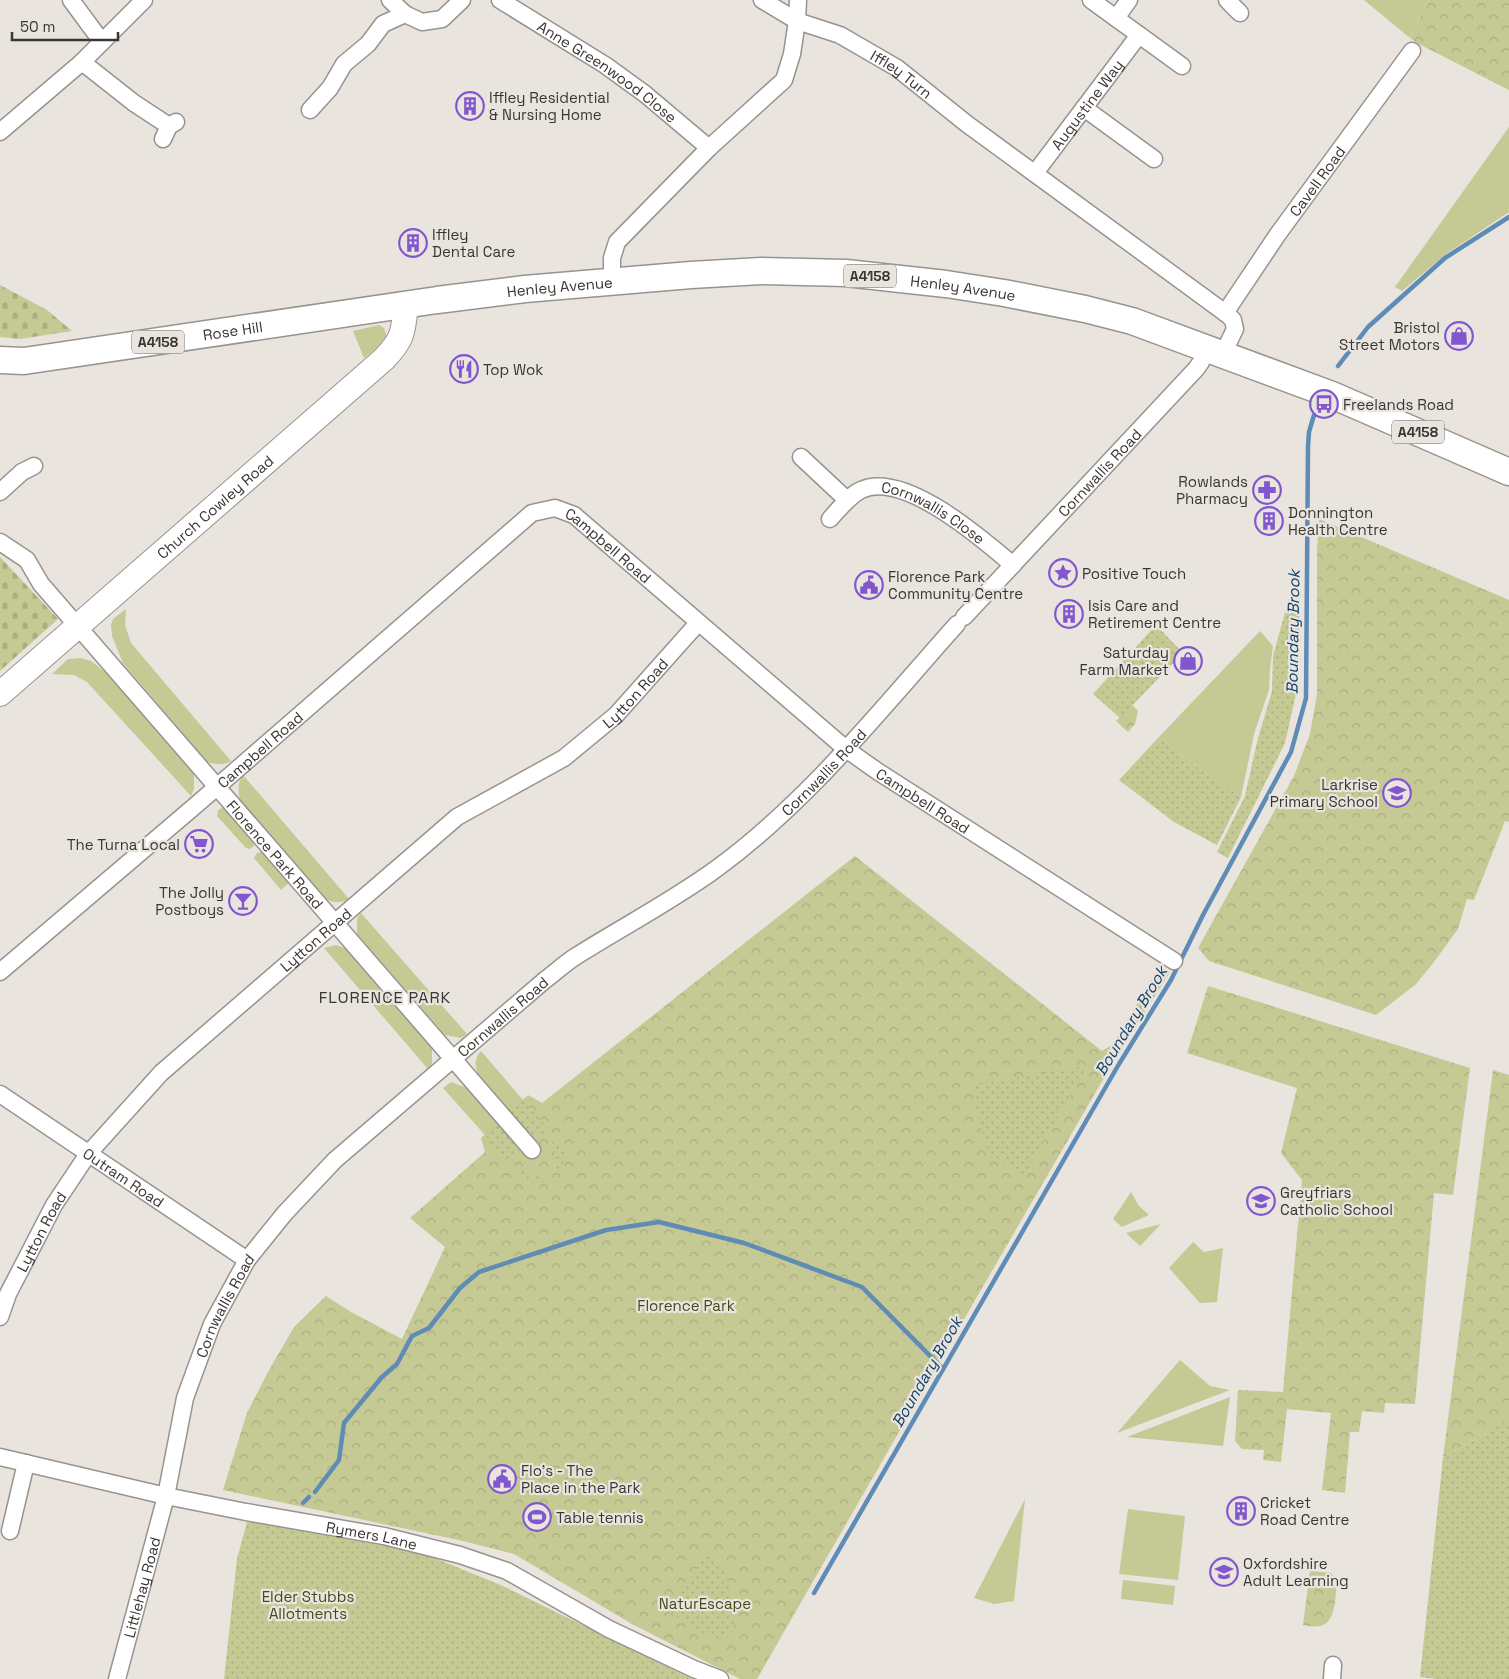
<svg xmlns="http://www.w3.org/2000/svg" width="1509" height="1679" viewBox="0 0 1509 1679" font-family="'Space Grotesk',sans-serif">
	<style>
		.grass { fill: #c5c993 }
		.cemetery { fill: url(#cemetery-stones) }
		.park { fill: url(#park-crowns) }
		.garden { fill: url(#garden-dots) }
		.lines { fill: none; stroke-linecap: round; stroke-linejoin: round }
		.stream { stroke: #5f8bb7; stroke-width: 4.5 }
		.street-casing { stroke: #98938e; stroke-width: 19 }
		.secondary-casing { stroke: #98938e; stroke-width: 26 }
		.primary-casing { stroke: #98938e; stroke-width: 29 }
		.street { stroke: #fff; stroke-width: 16 }
		.secondary { stroke: #fff; stroke-width: 24 }
		.primary { stroke: #fff; stroke-width: 26 }
		.labels { text-anchor: middle; dominant-baseline: central; stroke-width: 4.5; stroke-linejoin: round; paint-order: stroke }
		.shield { fill: #e9e4de; stroke: #6e6a67; stroke-width: 1 }
		.shield-label { font-size: 14px; font-weight: bold; fill: #393634 }
		.street-label { font-size: 15px; fill: #393634; stroke: #e9e4de }
		.poi-label { font-size: 15px; fill: #393634; stroke: #e9e4de; text-anchor: start }
		.park-label { font-size: 15px; fill: #46491a; stroke: #e9e4de }
		.water-label { font-size: 16px; font-style: italic; fill: #0e406b; stroke: #e9e4de }
		.neighbourhood-label { font-size: 16px; letter-spacing: 1px; fill: #393634; stroke: #e9e4de }
	</style>
	<defs>
		<pattern id="cemetery-stones" width="16" height="16" patternUnits="userSpaceOnUse" patternTransform="scale(1.25)"><rect width="16" height="16" fill="#c5c993"/><path d="M2 7V4a2 2 0 0 1 4 0v3zM10 15v-3a2 2 0 0 1 4 0v3z" fill="#aaad7f"/></pattern>
		<pattern id="park-crowns" width="20" height="18" patternUnits="userSpaceOnUse" patternTransform="scale(1.25)"><rect width="20" height="18" fill="#c5c993"/><path d="M2 6a3 3 0 1 1 6 0M12 15a3 3 0 1 1 6 0" fill="none" stroke="#aaad7f"/></pattern>
		<pattern id="garden-dots" width="8" height="8" patternUnits="userSpaceOnUse" patternTransform="scale(1.25)"><rect width="8" height="8" fill="#c5c993"/><path d="M2 2h.1M6 6h.1" fill="none" stroke="#aaad7f" stroke-width="1.8" stroke-linecap="round"/></pattern>
	</defs>
	<rect width="100%" height="100%" fill="#e9e4de"/>
	<g class="grass">
		<path d="M 1364,0 L 1428,0 L 1410,38 Z"/>
		<path d="M 1509,127 L 1509,212 L 1446,254 L 1402,291 L 1395,287 Z"/>
		<path d="M 379,325 L 384,328 L 387,338 L 378,347 L 364,358 L 353,331 Z"/>
		<path d="M 126,609 L 125,625 L 131,643 L 231,761 C 222,766 216,764 207,762 L 123,663 L 112,636 L 111,625 L 113,619 Z"/>
		<path d="M 1260,631 L 1273,646 L 1270,669 L 1269,690 L 1254,734 L 1241,797 L 1203,771 L 1159,737 Z"/>
		<path d="M 81,658 L 91,661 L 115,680 L 194,772 L 194,789 L 191,796 L 87,682 L 74,675 L 52,674 L 68,659 Z"/>
		<path d="M 243,775 L 349,899 C 339,904 333,903 324,898 L 240,800 C 238,790 237,783 243,775 Z"/>
		<path d="M 223,807 L 227,809 L 254,842 L 254,846 L 250,849 L 246,848 L 217,816 L 218,810 Z"/>
		<path d="M 262,852 L 267,856 L 290,882 L 281,890 L 254,858 L 257,853 Z"/>
		<path d="M 361,913 L 467,1034 L 461,1038 L 445,1035 L 357,934 L 357,918 Z"/>
		<path d="M 336,945 L 345,948 L 432,1046 L 432,1063 L 428,1069 L 324,948 Z"/>
		<path d="M 481,1051 L 523,1100 L 508,1114 C 495,1098 463,1070 481,1051 Z"/>
		<path d="M 451,1082 L 467,1088 L 498,1123 L 485,1135 L 443,1088 Z"/>
		<path d="M 1131,1192 L 1139,1206 L 1149,1215 L 1122,1227 L 1113,1219 Z"/>
		<path d="M 1161,1224 L 1140,1246 L 1126,1233 Z"/>
		<path d="M 1193,1242 L 1204,1252 L 1223,1248 L 1217,1302 L 1200,1303 L 1169,1268 Z"/>
		<path d="M 1180,1360 L 1210,1386 L 1230,1390 L 1117,1433 Z"/>
		<path d="M 1230,1397 L 1223,1446 L 1127,1437 Z"/>
		<path d="M 1025,1499 L 1014,1601 L 994,1604 L 974,1598 Z"/>
		<path d="M 1128,1509 L 1185,1516 L 1178,1580 L 1119,1574 Z"/>
		<path d="M 1123,1580 L 1175,1586 L 1173,1605 L 1121,1599 Z"/>
	</g>
	<g class="cemetery">
		<path d="M 0,285 L 47,310 L 72,331 L 20,339 L 0,337 Z"/>
		<path d="M 0,557 L 58,619 L 0,671 Z"/>
	</g>
	<g class="park">
		<path d="M 1428,0 L 1509,0 L 1509,90 L 1417,43 L 1410,38 Z"/>
		<path d="M 1319,519 L 1509,600 L 1509,822 L 1505,821 L 1474,900 L 1467,899 L 1458,929 L 1434,962 L 1415,985 L 1376,1015 L 1209,961 L 1198,948 L 1294,776 L 1310,734 L 1317,694 L 1317,550 Z"/>
		<path d="M 1132,705 L 1138,711 L 1135,724 L 1128,732 L 1116,721 Z"/>
		<path d="M 855,856 L 1102,1051 L 1113,1044 L 1160,966 L 1170,972 L 1112,1064 L 938,1364 L 757,1679 L 740,1679 L 632,1624 L 514,1554 L 463,1541 L 223,1490 L 247,1413 L 268,1372 L 294,1327 L 326,1296 L 351,1312 L 402,1339 L 445,1247 L 410,1218 L 485,1152 L 481,1138 L 528,1095 L 542,1103 Z"/>
		<path d="M 1208,986 L 1470,1068 L 1453,1195 L 1434,1193 L 1415,1404 L 1385,1403 L 1384,1413 L 1362,1411 L 1359,1432 L 1350,1432 L 1345,1493 L 1322,1490 L 1331,1413 L 1287,1409 L 1281,1462 L 1263,1460 L 1264,1450 L 1242,1449 L 1235,1441 L 1238,1390 L 1283,1392 L 1302,1180 L 1281,1153 L 1297,1088 L 1187,1053 Z"/>
		<path d="M 1493,1070 L 1509,1075 L 1509,1419 L 1443,1458 Z"/>
		<path d="M 1310,1571 L 1331,1573 L 1337,1581 C 1335,1595 1337,1624 1319,1626 C 1314,1627 1308,1626 1303,1625 Z"/>
	</g>
	<g class="garden">
		<path d="M 1289,598 L 1300,600 L 1299,680 L 1285,743 L 1228,858 L 1217,852 L 1245,796 L 1257,742 L 1272,691 L 1273,656 Z"/>
		<path d="M 1156,625 L 1183,653 L 1120,718 L 1093,694 Z"/>
		<path d="M 1159,737 L 1203,771 L 1241,797 L 1217,845 L 1174,822 L 1119,780 Z"/>
		<path d="M 1087,1066 L 1023,1178 L 988,1151 L 976,1111 L 973,1085 Z"/>
		<path d="M 523,1100 L 549,1130 L 543,1135 C 524,1136 520,1127 508,1114 Z"/>
		<path d="M 498,1123 L 514,1141 L 516,1154 L 510,1164 L 485,1135 Z"/>
		<path d="M 560,1140 C 566,1151 566,1162 559,1172 L 554,1165 L 556,1155 L 552,1142 Z"/>
		<path d="M 520,1166 C 527,1173 534,1175 543,1173 L 548,1180 C 536,1184 526,1182 515,1174 Z"/>
		<path d="M 1509,1419 L 1509,1679 L 1436,1679 L 1420,1677 L 1443,1458 Z"/>
		<path d="M 247,1522 L 326,1530 L 415,1550 L 503,1586 L 692,1679 L 224,1679 L 237,1559 Z"/>
		<path d="M 707,1550 C 712,1554 718,1558 721,1563 C 728,1574 737,1619 733,1631 C 732,1635 725,1639 721,1639 C 709,1639 680,1619 669,1612 Z"/>
	</g>
	<g class="lines">
		<g class="stream">
			<path d="M 1338,366 L 1368,327 L 1445,258 L 1509,217"/>
			<path d="M 315,1492 L 339,1460 L 344,1423 L 382,1377 L 397,1364 L 412,1336 L 429,1328 L 460,1288 L 479,1272 L 606,1230 L 659,1222 L 744,1243 L 862,1287 L 943,1369"/>
			<path d="M 303,1503 L 309,1497"/>
			<path d="M 814,1593 L 1119,1064 L 1171,980 L 1203,915 L 1291,752 L 1306,698 L 1308,446 L 1309,432 L 1314,415"/>
		</g>
		<defs>
			<g id="street">
				<path d="M 71,0 L 102,42"/>
				<path d="M 390,0 L 405,14 L 422,22 L 442,19 L 462,0"/>
				<path id="s1" d="M 500,0 L 605,65 L 645,94 L 709,148"/>
				<path id="s2" d="M 762,0 L 797,21 L 840,35 L 897,68 L 967,124 L 1228,315 L 1233,320 L 1235,329 L 1223,354"/>
				<path d="M 1091,0 L 1182,66"/>
				<path d="M 1227,0 L 1240,13"/>
				<path d="M 1116,18 L 1129,0"/>
				<path d="M 82,62 L 134,103 L 169,126"/>
				<path d="M 1084,108 L 1154,159"/>
				<path d="M 310,110 L 330,88 L 344,64 L 368,44 L 383,24 L 405,14"/>
				<path d="M 0,132 L 82,62 L 144,0"/>
				<path d="M 163,139 L 169,126 L 176,122"/>
				<path id="s3" d="M 1035,173 L 1139,35"/>
				<path d="M 612,281 L 612,258 L 617,242 L 709,148 L 784,80 L 792,54 L 797,21 L 798,0"/>
				<path id="s4" d="M 1225,313 L 1278,234 L 1412,51"/>
				<path d="M 801,457 L 847,500"/>
				<path d="M 0,492 L 22,472 L 34,466"/>
				<path id="s5" d="M 830,519 C 839,509 849,496 861,490 C 904,470 982,539 1013,565"/>
				<path id="s6" d="M 0,542 L 27,560 L 41,584 L 532,1150"/>
				<path id="s7" d="M 964,617 L 1196,369 L 1201,362 L 1207,348"/>
				<path id="s8" d="M 0,972 L 196,805 L 532,513 L 555,508 L 574,515 L 846,749 L 877,771 L 1174,961"/>
				<path id="s9" d="M 0,1094 L 247,1260"/>
				<path id="s10" d="M 0,1317 L 8,1294 L 54,1205 L 88,1154 L 161,1073 L 457,817 L 564,758 L 616,715 L 698,623"/>
				<path id="s11" d="M 0,1457 L 166,1496 L 246,1512 L 384,1536 L 460,1555 L 507,1571 L 609,1629 L 694,1669 L 720,1679"/>
				<path d="M 10,1531 L 26,1463"/>
				<path id="s12" d="M 117,1679 L 166,1496 L 185,1398 L 212,1324 L 247,1260 L 285,1213 L 335,1160 L 545,980 C 556,972 566,962 578,955 C 624,926 672,901 716,869 C 809,801 881,709 957,624"/>
				<path d="M 1332,1679 L 1333,1665"/>
			</g>
			<g id="secondary">
				<path id="s13" d="M 0,694 L 384,359 C 404,338 403,332 406,304"/>
			</g>
			<g id="primary">
				<path id="s14" d="M 0,360 L 24,361 L 437,300 L 525,289 L 691,275 L 761,271 L 846,273 L 946,284 L 1004,293 L 1085,309 L 1132,321 L 1332,395 L 1509,472"/>
			</g>
		</defs>
		<use href="#street" class="street-casing"/>
		<use href="#secondary" class="secondary-casing"/>
		<use href="#primary" class="primary-casing"/>
		<use href="#street" class="street"/>
		<use href="#secondary" class="secondary"/>
		<use href="#primary" class="primary"/>
	</g>
	<defs>
		<symbol id="building-ring" viewBox="-11 -11 22 22"><circle r="9.5" fill="#e9e4de" stroke="#8256cf" stroke-width="1.5"/><path d="M-4-6H4V6H1V3H-1V6H-4ZM-2.5-4.3h1.7v1.8h-1.7ZM.8-4.3h1.7v1.8H.8ZM-2.5-1h1.7V.8h-1.7ZM.8-1h1.7V.8H.8Z" fill="#8256cf"/></symbol>
		<symbol id="shop-ring" viewBox="-11 -11 22 22"><circle r="9.5" fill="#e9e4de" stroke="#8256cf" stroke-width="1.5"/><path d="M-5-2.5h2.3a2.7 3.5 0 0 1 5.4 0H5L5.5 6h-11ZM-1.5-2.5h3a1.5 2.3 0 0 0-3 0Z" fill="#8256cf"/></symbol>
		<symbol id="restaurant-ring" viewBox="-11 -11 22 22"><circle r="9.5" fill="#e9e4de" stroke="#8256cf" stroke-width="1.5"/><path d="M-5-6h1v4h1v-4h1v4h1v-4h1v5L-1.5 .5V6h-2V.5L-5-1ZM5-6V6H3V1.5H1.5Q1.5-4 5-6Z" fill="#8256cf"/></symbol>
		<symbol id="bus-ring" viewBox="-11 -11 22 22"><circle r="9.5" fill="#e9e4de" stroke="#8256cf" stroke-width="1.5"/><path d="M-5-6H5V4H4V6H2V4H-2V6H-4V4H-5ZM-3.5-4V0h7V-4ZM-3.5 1.2v1.5H-2V1.2ZM2 1.2v1.5H3.5V1.2Z" fill="#8256cf"/></symbol>
		<symbol id="pharmacy-ring" viewBox="-11 -11 22 22"><circle r="9.5" fill="#e9e4de" stroke="#8256cf" stroke-width="1.5"/><path d="M-2-6h4v4h4v4h-4v4h-4v-4h-4v-4h4Z" fill="#8256cf"/></symbol>
		<symbol id="sight-ring" viewBox="-11 -11 22 22"><circle r="9.5" fill="#e9e4de" stroke="#8256cf" stroke-width="1.5"/><path d="M0-6L1.8-2.2L6-1.7L2.9 1.2L3.7 5.4L0 3.3L-3.7 5.4L-2.9 1.2L-6-1.7L-1.8-2.2Z" fill="#8256cf"/></symbol>
		<symbol id="civic-ring" viewBox="-11 -11 22 22"><circle r="9.5" fill="#e9e4de" stroke="#8256cf" stroke-width="1.5"/><path d="M-.6-6.5H3V-4.5H.6V-3L4-1V1h2V6H-6V1h2V-1L-.6-3ZM-1.2 2.5V6h2.4V2.5Z" fill="#8256cf"/></symbol>
		<symbol id="school-ring" viewBox="-11 -11 22 22"><circle r="9.5" fill="#e9e4de" stroke="#8256cf" stroke-width="1.5"/><path d="M0-5L7-2L0 1L-7-2ZM-4 1L0 2.5L4 1V4Q0 6-4 4Z" fill="#8256cf"/></symbol>
		<symbol id="supermarket-ring" viewBox="-11 -11 22 22"><circle r="9.5" fill="#e9e4de" stroke="#8256cf" stroke-width="1.5"/><path d="M-6-5.5h2.5l.6 2H6L4.5 2H-2.5L-4.4-4H-6ZM-1.5 3.2a1.3 1.3 0 1 0 .1 0ZM3 3.2a1.3 1.3 0 1 0 .1 0Z" fill="#8256cf"/></symbol>
		<symbol id="bar-ring" viewBox="-11 -11 22 22"><circle r="9.5" fill="#e9e4de" stroke="#8256cf" stroke-width="1.5"/><path d="M-6-5H6L.8 .8V4.5H3.5V6h-7V4.5H-.8V.8Z" fill="#8256cf"/></symbol>
		<symbol id="stadium-ring" viewBox="-11 -11 22 22"><circle r="9.5" fill="#e9e4de" stroke="#8256cf" stroke-width="1.5"/><path d="M0-5a6.5 5 0 1 0 0 10a6.5 5 0 1 0 0-10ZM-3.5-1.8h7v3.6h-7Z" fill="#8256cf"/></symbol>
		<symbol id="university-ring" viewBox="-11 -11 22 22"><circle r="9.5" fill="#e9e4de" stroke="#8256cf" stroke-width="1.5"/><path d="M0-5L7-2L0 1L-7-2ZM-4 1L0 2.5L4 1V4Q0 6-4 4Z" fill="#8256cf"/></symbol>
	</defs>
	<g fill-rule="evenodd">
		<use href="#building-ring" x="454" y="90" width="32" height="32"/>
		<use href="#building-ring" x="397" y="227" width="32" height="32"/>
		<use href="#shop-ring" x="1443" y="320" width="32" height="32"/>
		<use href="#restaurant-ring" x="448" y="353" width="32" height="32"/>
		<use href="#bus-ring" x="1308" y="388" width="32" height="32"/>
		<use href="#pharmacy-ring" x="1251" y="474" width="32" height="32"/>
		<use href="#building-ring" x="1253" y="505" width="32" height="32"/>
		<use href="#sight-ring" x="1047" y="557" width="32" height="32"/>
		<use href="#civic-ring" x="853" y="569" width="32" height="32"/>
		<use href="#building-ring" x="1053" y="598" width="32" height="32"/>
		<use href="#shop-ring" x="1172" y="645" width="32" height="32"/>
		<use href="#school-ring" x="1381" y="777" width="32" height="32"/>
		<use href="#supermarket-ring" x="183" y="828" width="32" height="32"/>
		<use href="#bar-ring" x="227" y="885" width="32" height="32"/>
		<use href="#school-ring" x="1245" y="1185" width="32" height="32"/>
		<use href="#civic-ring" x="486" y="1463" width="32" height="32"/>
		<use href="#building-ring" x="1225" y="1495" width="32" height="32"/>
		<use href="#stadium-ring" x="521" y="1501" width="32" height="32"/>
		<use href="#university-ring" x="1208" y="1556" width="32" height="32"/>
	</g>
	<g class="labels">
		<g class="shield">
			<rect x="844" y="264.5" width="52" height="23" rx="4"/>
			<rect x="132" y="330.5" width="52" height="23" rx="4"/>
			<rect x="1392" y="420.5" width="52" height="23" rx="4"/>
		</g>
		<g class="shield-label">
			<text x="870" y="276">A4158</text>
			<text x="158" y="342">A4158</text>
			<text x="1418" y="432">A4158</text>
		</g>
		<g class="street-label">
			<text stroke="none"><textPath href="#s1" startOffset="129">Anne Greenwood Close</textPath></text>
			<text stroke="none"><textPath href="#s2" startOffset="159">Iffley Turn</textPath></text>
			<text stroke="none"><textPath href="#s3" startOffset="86">Augustine Way</textPath></text>
			<text stroke="none"><textPath href="#s4" startOffset="161">Cavell Road</textPath></text>
			<text stroke="none"><textPath href="#s14" startOffset="565">Henley Avenue</textPath></text>
			<text stroke="none"><textPath href="#s14" startOffset="970">Henley Avenue</textPath></text>
			<text stroke="none"><textPath href="#s14" startOffset="235">Rose Hill</textPath></text>
			<text stroke="none"><textPath href="#s7" startOffset="198">Cornwallis Road</textPath></text>
			<text stroke="none"><textPath href="#s13" startOffset="285">Church Cowley Road</textPath></text>
			<text stroke="none"><textPath href="#s5" startOffset="122">Cornwallis Close</textPath></text>
			<text stroke="none"><textPath href="#s8" startOffset="792">Campbell Road</textPath></text>
			<text stroke="none"><textPath href="#s10" startOffset="905">Lytton Road</textPath></text>
			<text stroke="none"><textPath href="#s8" startOffset="342">Campbell Road</textPath></text>
			<text stroke="none"><textPath href="#s12" startOffset="1200">Cornwallis Road</textPath></text>
			<text stroke="none"><textPath href="#s8" startOffset="1198">Campbell Road</textPath></text>
			<text stroke="none"><textPath href="#s6" startOffset="418">Florence Park Road</textPath></text>
			<text stroke="none"><textPath href="#s10" startOffset="499">Lytton Road</textPath></text>
			<text stroke="none"><textPath href="#s12" startOffset="795">Cornwallis Road</textPath></text>
			<text stroke="none"><textPath href="#s9" startOffset="149">Outram Road</textPath></text>
			<text stroke="none"><textPath href="#s10" startOffset="95">Lytton Road</textPath></text>
			<text stroke="none"><textPath href="#s12" startOffset="390">Cornwallis Road</textPath></text>
			<text stroke="none"><textPath href="#s11" startOffset="380">Rymers Lane</textPath></text>
			<text stroke="none"><textPath href="#s12" startOffset="95">Littlehay Road</textPath></text>
		</g>
		<g class="poi-label">
			<text x="489" y="97">Iffley Residential<tspan x="489" dy="17">&amp; Nursing Home</tspan></text>
			<text x="432" y="234">Iffley<tspan x="432" dy="17">Dental Care</tspan></text>
			<text x="1440" y="327" text-anchor="end">Bristol<tspan x="1440" dy="17">Street Motors</tspan></text>
			<text x="483" y="369">Top Wok</text>
			<text x="1343" y="404">Freelands Road</text>
			<text x="1248" y="481" text-anchor="end">Rowlands<tspan x="1248" dy="17">Pharmacy</tspan></text>
			<text x="1288" y="512">Donnington<tspan x="1288" dy="17">Health Centre</tspan></text>
			<text x="1082" y="573">Positive Touch</text>
			<text x="888" y="576">Florence Park<tspan x="888" dy="17">Community Centre</tspan></text>
			<text x="1088" y="605">Isis Care and<tspan x="1088" dy="17">Retirement Centre</tspan></text>
			<text x="1169" y="652" text-anchor="end">Saturday<tspan x="1169" dy="17">Farm Market</tspan></text>
			<text x="1378" y="784" text-anchor="end">Larkrise<tspan x="1378" dy="17">Primary School</tspan></text>
			<text x="180" y="844" text-anchor="end">The Turna Local</text>
			<text x="224" y="892" text-anchor="end">The Jolly<tspan x="224" dy="17">Postboys</tspan></text>
			<text x="1280" y="1192">Greyfriars<tspan x="1280" dy="17">Catholic School</tspan></text>
			<text x="521" y="1470">Flo's - The<tspan x="521" dy="17">Place in the Park</tspan></text>
			<text x="1260" y="1502">Cricket<tspan x="1260" dy="17">Road Centre</tspan></text>
			<text x="556" y="1517">Table tennis</text>
			<text x="1243" y="1563">Oxfordshire<tspan x="1243" dy="17">Adult Learning</tspan></text>
		</g>
		<g class="park-label">
			<text x="686" y="1305">Florence Park</text>
			<text x="308" y="1596">Elder Stubbs<tspan x="308" dy="17">Allotments</tspan></text>
			<text x="705" y="1603">NaturEscape</text>
		</g>
		<g class="water-label">
			<text transform="translate(1293 632) rotate(-89)">Boundary Brook</text>
			<text transform="translate(1131 1021) rotate(-59)">Boundary Brook</text>
			<text transform="translate(927 1372) rotate(-60)">Boundary Brook</text>
		</g>
		<g class="neighbourhood-label">
			<text x="385" y="997">FLORENCE PARK</text>
		</g>
	</g>
	<path d="M12 32v8h106v-8" fill="none" stroke="#393634" stroke-width="2.5"/>
	<text x="20" y="32" font-size="15" fill="#393634" stroke="#e9e4de" stroke-width="4" paint-order="stroke">50 m</text>
</svg>
